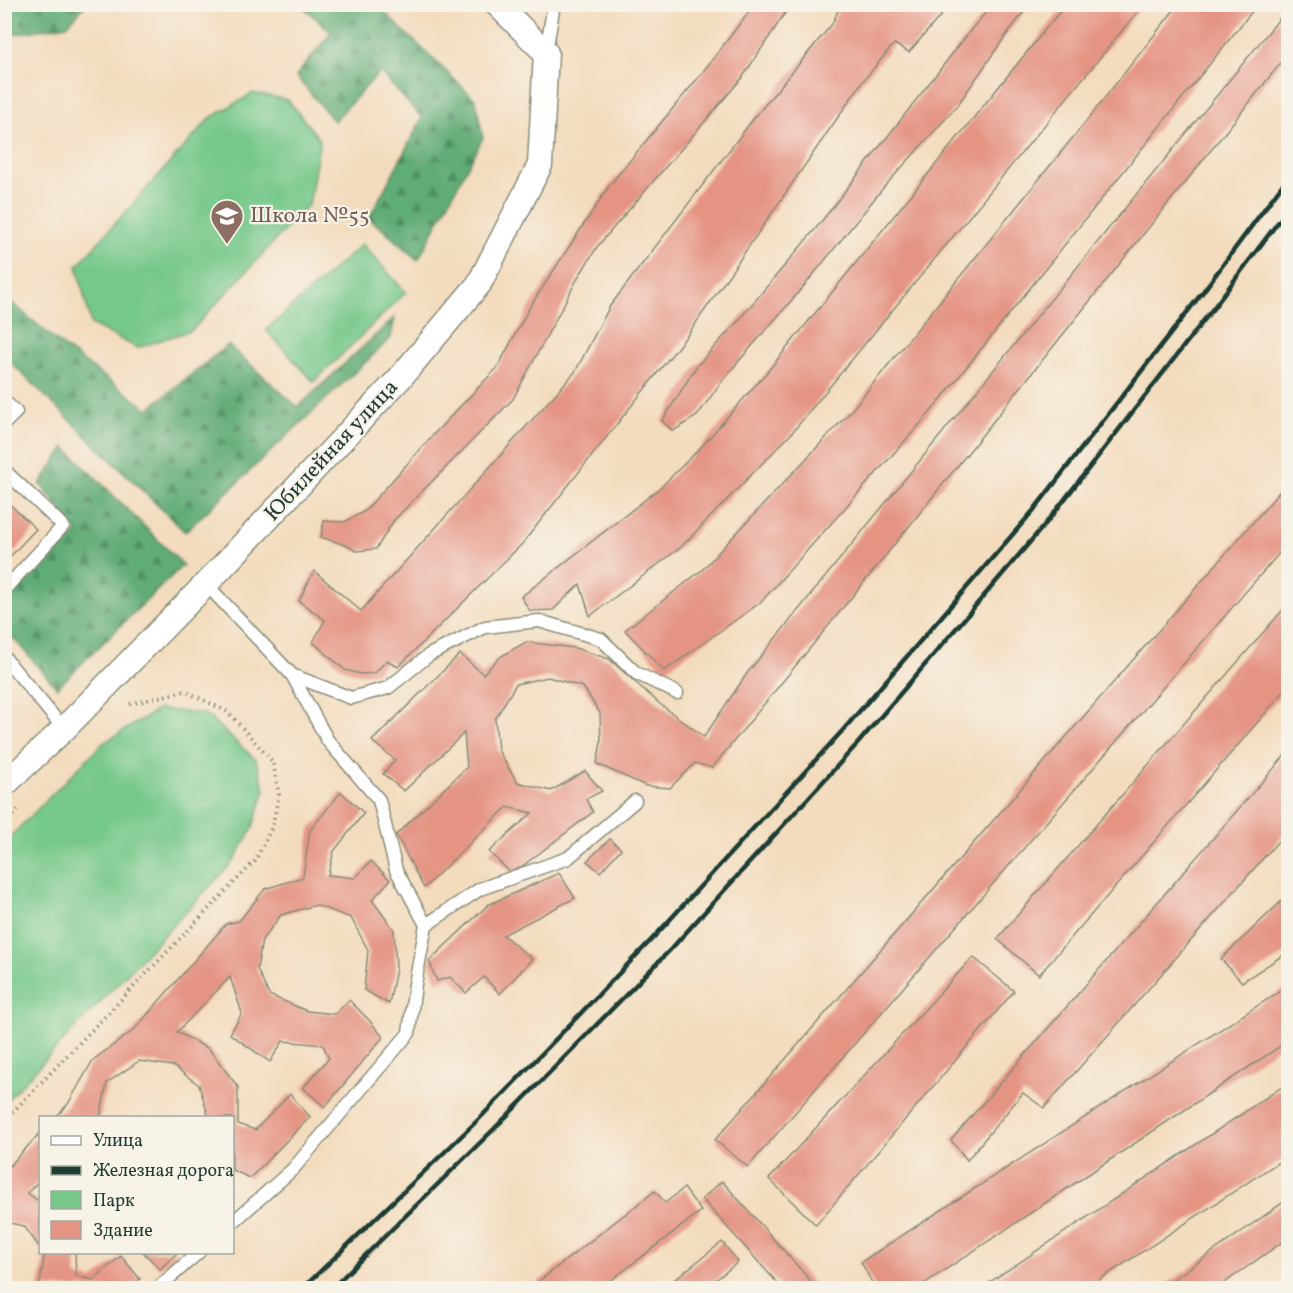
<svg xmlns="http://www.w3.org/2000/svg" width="1293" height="1293" viewBox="0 0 1293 1293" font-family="Vollkorn,serif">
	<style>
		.green { fill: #76c88a; stroke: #4a825f; stroke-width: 1.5 }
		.forest { fill: url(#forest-firs); stroke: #407455; stroke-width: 1.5 }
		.building { fill: #e59484 }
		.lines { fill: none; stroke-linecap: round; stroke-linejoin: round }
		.lane-casing { stroke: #898c79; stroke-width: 15 }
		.street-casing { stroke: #898c79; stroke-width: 27 }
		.path { stroke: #898c79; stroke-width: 4; stroke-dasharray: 1.5 4.5; stroke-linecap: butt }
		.lane { stroke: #fff; stroke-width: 12 }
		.street { stroke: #fff; stroke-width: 24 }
		.rail { stroke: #1f3d34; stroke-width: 4.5 }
		.labels { text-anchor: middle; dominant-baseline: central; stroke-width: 4.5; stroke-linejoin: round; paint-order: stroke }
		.education-label { font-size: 22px; fill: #785e54; stroke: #f7f3e8; text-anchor: start }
		.street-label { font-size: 22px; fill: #1f3d34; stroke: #f7f3e8 }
	</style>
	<defs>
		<pattern id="forest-firs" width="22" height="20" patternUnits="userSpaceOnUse" patternTransform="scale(1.5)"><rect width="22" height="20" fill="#60ac76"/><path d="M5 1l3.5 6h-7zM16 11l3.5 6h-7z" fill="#4f8d62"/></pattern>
	</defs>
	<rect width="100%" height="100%" fill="#f7f3e8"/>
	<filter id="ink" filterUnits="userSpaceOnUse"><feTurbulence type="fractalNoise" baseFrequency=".0167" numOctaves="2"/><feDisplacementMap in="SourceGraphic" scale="12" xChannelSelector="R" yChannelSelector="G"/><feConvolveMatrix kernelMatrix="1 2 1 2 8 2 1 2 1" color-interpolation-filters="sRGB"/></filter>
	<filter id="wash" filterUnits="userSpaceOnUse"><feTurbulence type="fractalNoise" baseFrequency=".008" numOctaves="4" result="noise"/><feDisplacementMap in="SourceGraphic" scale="24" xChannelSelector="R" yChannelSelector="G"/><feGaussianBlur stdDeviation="1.35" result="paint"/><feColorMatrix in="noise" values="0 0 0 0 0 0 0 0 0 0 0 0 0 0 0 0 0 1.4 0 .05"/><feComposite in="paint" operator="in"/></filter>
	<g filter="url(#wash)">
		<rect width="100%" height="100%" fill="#f3dcbe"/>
		<g class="green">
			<path d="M 253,93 L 288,100 L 320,140 L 309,204 L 192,330 L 137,348 L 91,324 L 77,266 L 210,118 Z"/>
			<path d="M 362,244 L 406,292 L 314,382 L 266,330 Z"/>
			<path d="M 159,709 L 205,714 L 256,760 L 265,790 L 252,830 L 233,862 L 5,1102 L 5,842 L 103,743 Z"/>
		</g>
		<g class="forest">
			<path d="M 5,4 L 86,4 L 86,5 L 67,25 L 5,36 Z"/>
			<path d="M 301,5 L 377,5 L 476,100 L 483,138 L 418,260 L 369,218 L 422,118 L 380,72 L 334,121 L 296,76 L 331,32 Z"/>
			<path d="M 5,297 L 64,347 L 148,409 L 228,345 L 298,407 L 395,317 L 391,338 L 185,532 L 5,357 Z"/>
			<path d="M 65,447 L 183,565 L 57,688 L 5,629 L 4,605 L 77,532 L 40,484 Z"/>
		</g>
		<g id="blocks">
			<g class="building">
				<path d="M 755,4 L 791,4 L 742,78 L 597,247 L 579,276 L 513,399 L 394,520 L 376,549 L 356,551 L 348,546 L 321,537 L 324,521 L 344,522 L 365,511 L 433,435 L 497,368 L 531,305 L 609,186 L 702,73 Z"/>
				<path d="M 841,4 L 951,4 L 909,52 L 894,44 L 863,81 L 689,333 L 522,544 L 398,667 L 387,660 L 375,673 L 361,674 L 345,670 L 313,642 L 325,620 L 299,601 L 314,571 L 361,611 L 575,372 L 610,306 L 754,118 L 832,24 Z"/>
				<path d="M 993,4 L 1030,4 L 1004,38 L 957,106 L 884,187 L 804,286 L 725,377 L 697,416 L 673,431 L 662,421 L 696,367 L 738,321 L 817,227 L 974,26 Z"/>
				<path d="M 1066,4 L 1144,4 L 790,435 L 681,547 L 590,616 L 580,584 L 553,610 L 530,611 L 521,597 L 660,488 L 703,445 L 773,365 Z"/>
				<path d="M 1178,5 L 1257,5 L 929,414 L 761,602 L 664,671 L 625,630 L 702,570 L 850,412 L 1092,114 Z"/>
				<path d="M 1288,8 L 1288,54 L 878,565 L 712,768 L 695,763 L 670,788 L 646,786 L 597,764 L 601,742 L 600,713 L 583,687 L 548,677 L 516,684 L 495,719 L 498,750 L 517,782 L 551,791 L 585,771 L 602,791 L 586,799 L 593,812 L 512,874 L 489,852 L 532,813 L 507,807 L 424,888 L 396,835 L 467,767 L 464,733 L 404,791 L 383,774 L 395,760 L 372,741 L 460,654 L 483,674 L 500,657 L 526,642 L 575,648 L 609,659 L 660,704 L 704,737 L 748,672 Z"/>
				<path d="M 1288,482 L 1288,543 L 748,1167 L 715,1140 Z"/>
				<path d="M 4,499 L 36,529 L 4,563 Z"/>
				<path d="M 1288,604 L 1288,687 L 1039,975 L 997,939 Z"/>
				<path d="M 1288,752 L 1288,830 L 1044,1108 L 1023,1093 L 967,1160 L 951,1140 Z"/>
				<path d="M 341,792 L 364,813 L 334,851 L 328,875 L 355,878 L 371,861 L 390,880 L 372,900 L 394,930 L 396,969 L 389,1004 L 364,990 L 368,950 L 351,918 L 316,905 L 281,915 L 262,940 L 257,969 L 269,995 L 307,1011 L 335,1014 L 349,1000 L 369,1020 L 383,1037 L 325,1107 L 303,1088 L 329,1058 L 323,1045 L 283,1041 L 270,1062 L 230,1034 L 242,1013 L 230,977 L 177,1032 L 209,1049 L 238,1087 L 238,1124 L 255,1130 L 290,1094 L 310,1117 L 250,1178 L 232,1170 L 232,1118 L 209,1118 L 199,1085 L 173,1066 L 139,1061 L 107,1083 L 100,1118 L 55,1118 L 68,1104 L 93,1060 L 134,1030 L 226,924 L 239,921 L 265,889 L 303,877 L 310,830 Z"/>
				<path d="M 610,839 L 621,849 L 600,872 L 587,861 Z"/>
				<path d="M 559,873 L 575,898 L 503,935 L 532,959 L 500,994 L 484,977 L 466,993 L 450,977 L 437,981 L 429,961 L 488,905 Z"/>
				<path d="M 1288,895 L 1288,952 L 1242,982 L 1221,959 Z"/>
				<path d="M 973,957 L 1014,991 L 816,1225 L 769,1179 Z"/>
				<path d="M 1288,986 L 1288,1041 L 918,1288 L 875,1288 L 861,1262 Z"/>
				<path d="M 1288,1083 L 1288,1156 L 1087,1288 L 981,1288 Z"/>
				<path d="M 40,1133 L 40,1180 L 27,1193 L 40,1202 L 40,1248 L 24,1226 L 4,1222 L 4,1172 Z"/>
				<path d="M 722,1181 L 817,1288 L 782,1288 L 702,1199 Z"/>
				<path d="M 684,1188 L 701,1211 L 601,1288 L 530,1288 L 655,1191 L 665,1203 Z"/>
				<path d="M 1288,1199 L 1288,1238 L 1217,1288 L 1161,1288 Z"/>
				<path d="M 722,1242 L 738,1262 L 706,1288 L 664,1288 Z"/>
				<path d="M 45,1252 L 75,1252 L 76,1276 L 93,1280 L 121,1256 L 140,1279 L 129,1288 L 39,1288 Z"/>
				<path d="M 143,1252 L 178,1252 L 160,1269 Z"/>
			</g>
		</g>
	</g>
	<g filter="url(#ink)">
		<use href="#blocks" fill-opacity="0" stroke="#898c79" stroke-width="1.5"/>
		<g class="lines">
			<defs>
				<g id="lane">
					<path d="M 546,52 L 554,4"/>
					<path d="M 4,401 L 16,412 L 4,424"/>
					<path d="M 4,470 L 63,526 L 4,590"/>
					<path d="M 206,584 L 292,675 L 328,741 L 379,800 L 396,870 L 426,925 L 415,984 L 409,1033 L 293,1169 L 232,1223"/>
					<path d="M 4,657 L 64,729"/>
					<path d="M 292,675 L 351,698 L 388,688 L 429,655 L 485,627 L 539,621 L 601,639 L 636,673 L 677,693"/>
					<path d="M 426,925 L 480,889 L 568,858 L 635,801"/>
					<path d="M 158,1288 L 199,1252"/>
				</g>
				<path id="street" d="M 4,785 L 64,729 L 206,584 L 400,378 L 479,284 L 540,165 L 546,53 L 497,4"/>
			</defs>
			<use href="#lane" class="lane-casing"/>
			<use href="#street" class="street-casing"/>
			<g class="path">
				<path d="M 4,823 L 19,809"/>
				<path d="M 4,1121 L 255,861 L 272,827 L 279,795 L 273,762 L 228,712 L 185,691 L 126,705"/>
			</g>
			<use href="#lane" class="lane"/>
			<use href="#street" class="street"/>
			<g class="rail">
				<path d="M 303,1288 L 479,1119 L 655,936 L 844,729 L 1033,511 L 1202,293 L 1288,177"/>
				<path d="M 332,1288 L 493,1130 L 671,949 L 859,742 L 1047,522 L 1215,306 L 1288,209"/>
			</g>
		</g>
	</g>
	<defs>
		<symbol id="school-pin" viewBox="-11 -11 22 30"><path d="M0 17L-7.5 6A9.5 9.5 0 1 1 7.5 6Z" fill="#8d6e63" stroke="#f7f3e8"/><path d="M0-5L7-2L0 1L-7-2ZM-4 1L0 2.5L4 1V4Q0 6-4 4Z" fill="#fff"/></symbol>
	</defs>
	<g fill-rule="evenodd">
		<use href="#school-pin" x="208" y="197" width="38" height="52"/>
	</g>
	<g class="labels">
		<g class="education-label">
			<text x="250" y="216">Школа №55</text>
		</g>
		<g class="street-label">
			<text transform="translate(332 451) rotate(-47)">Юбилейная улица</text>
		</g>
	</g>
	<rect width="1293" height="1293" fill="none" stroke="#f7f3e8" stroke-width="24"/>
	<rect x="39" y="1116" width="195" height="138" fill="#f7f3e8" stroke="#a1aaa0" stroke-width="1.5"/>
	<rect x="51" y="1136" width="30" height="9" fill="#ffffff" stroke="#a1aaa0" stroke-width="1.5"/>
	<text x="93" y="1146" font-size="18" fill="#1f3d34">Улица</text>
	<rect x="51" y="1166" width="30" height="9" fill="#1f3d34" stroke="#a1aaa0" stroke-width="1.5"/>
	<text x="93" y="1176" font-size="18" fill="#1f3d34">Железная дорога</text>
	<rect x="51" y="1191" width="30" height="18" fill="#76c88a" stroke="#a1aaa0" stroke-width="1.5"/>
	<text x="93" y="1206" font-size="18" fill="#1f3d34">Парк</text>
	<rect x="51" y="1221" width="30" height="18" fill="#e59484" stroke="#a1aaa0" stroke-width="1.5"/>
	<text x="93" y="1236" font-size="18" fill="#1f3d34">Здание</text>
</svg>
